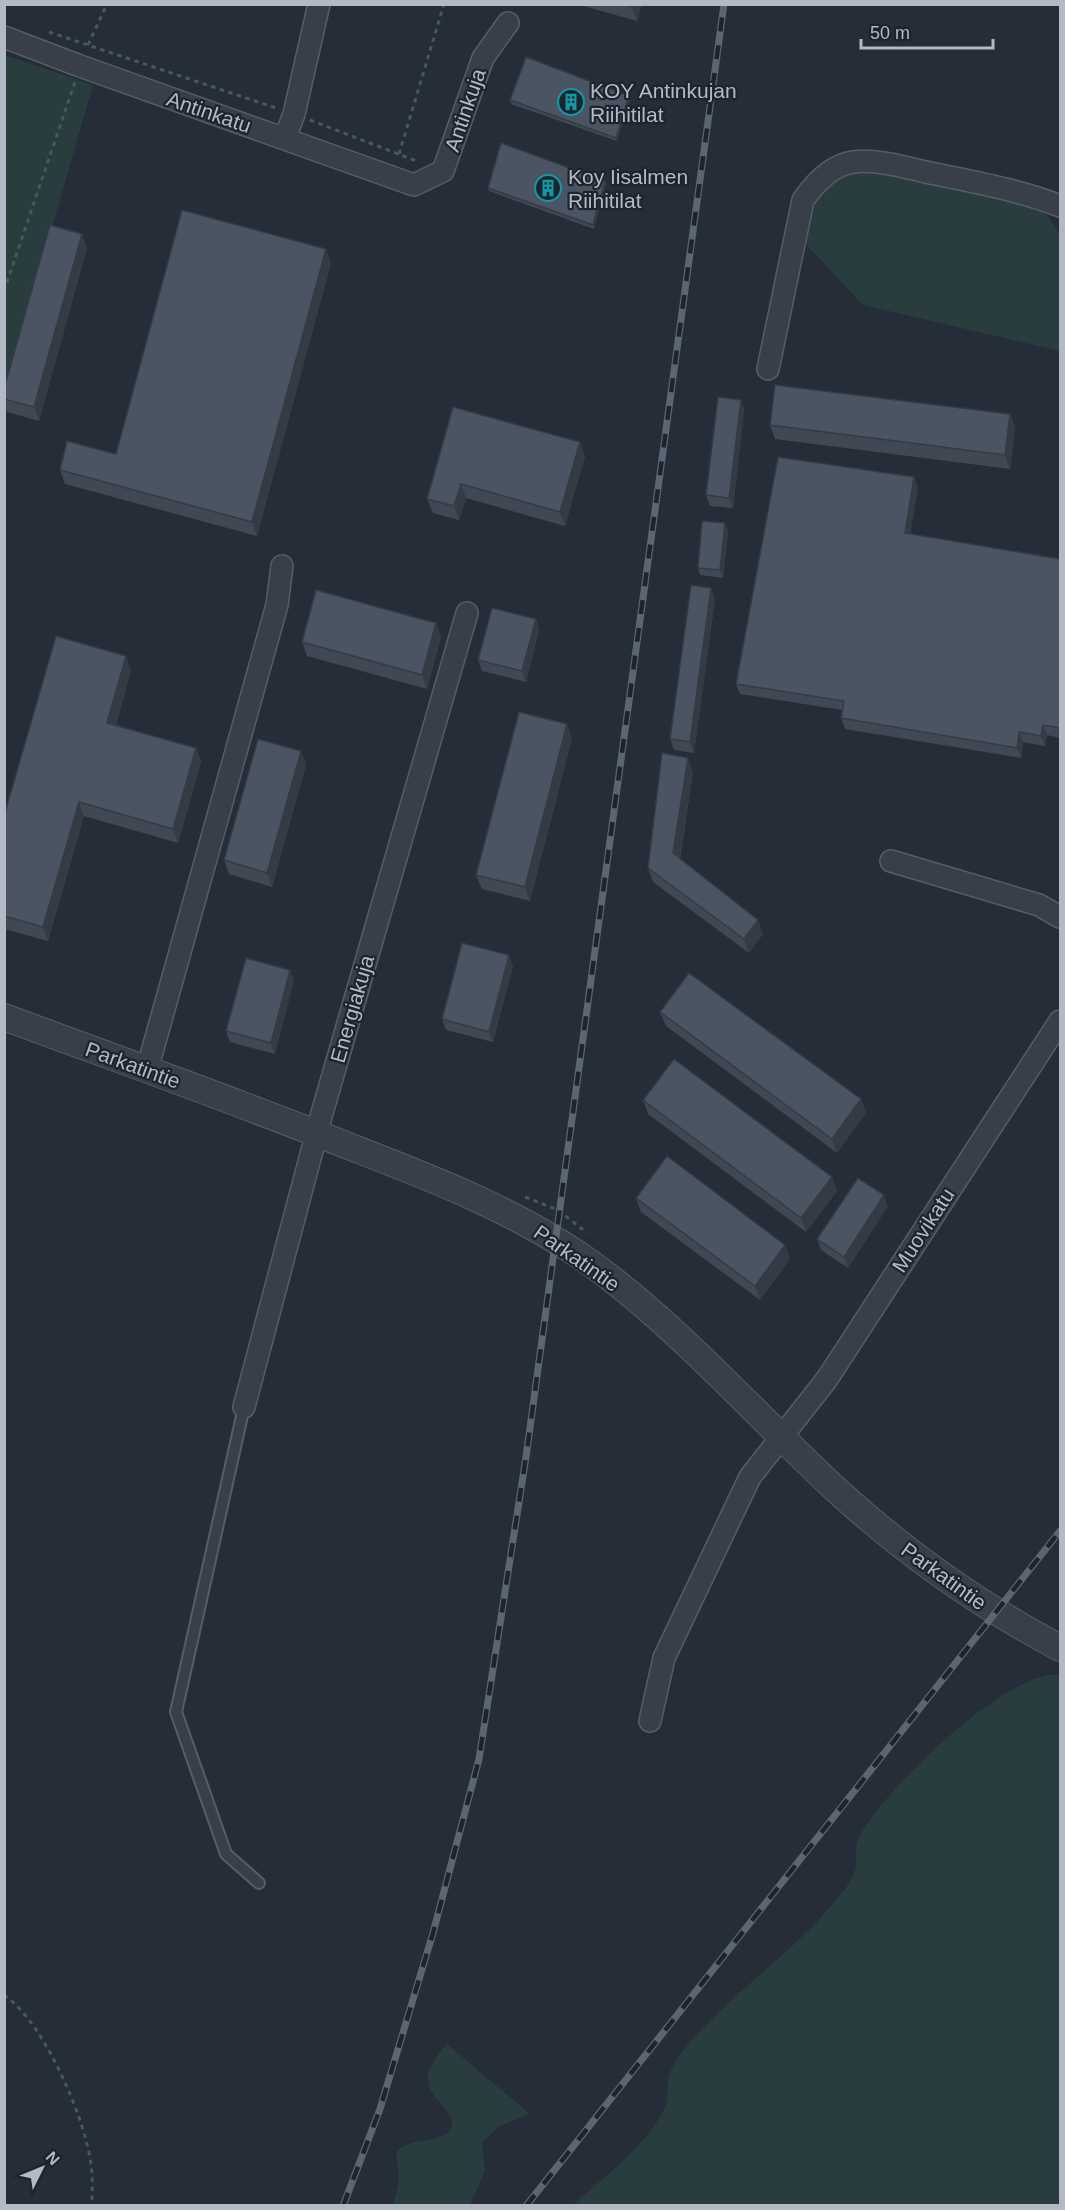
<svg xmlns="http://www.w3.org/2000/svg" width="1065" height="2210" viewBox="0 0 1065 2210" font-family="Arial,sans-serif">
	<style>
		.green { fill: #2a3d3e }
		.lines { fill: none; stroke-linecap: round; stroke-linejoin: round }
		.service-casing { stroke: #565d67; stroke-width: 14 }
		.minor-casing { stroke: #565d67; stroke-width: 24 }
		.tertiary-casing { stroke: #565d67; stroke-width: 28 }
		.path { stroke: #48585b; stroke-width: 3; stroke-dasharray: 4.5 4.5; stroke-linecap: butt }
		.service { stroke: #383f49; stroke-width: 10 }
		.minor { stroke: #383f49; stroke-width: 21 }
		.tertiary { stroke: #383f49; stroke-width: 26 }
		.rail-casing { stroke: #5c6572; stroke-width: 7 }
		.rail { stroke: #1d242e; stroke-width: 4.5; stroke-dasharray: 14; stroke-linecap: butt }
		.wall { fill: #404854 }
		.shaded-wall { fill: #343b45 }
		.building { fill: #4b5462; stroke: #343b45; stroke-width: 1.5 }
		.labels { text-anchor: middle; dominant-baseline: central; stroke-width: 4.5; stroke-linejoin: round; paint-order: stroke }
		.poi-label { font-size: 21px; fill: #b3bac5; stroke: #1d242e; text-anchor: start }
		.street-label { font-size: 21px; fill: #b3bac5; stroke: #1d242e }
	</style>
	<rect width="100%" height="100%" fill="#242d38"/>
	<g class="green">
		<path d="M 5,55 L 93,85 L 5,391 Z"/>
		<path d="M 849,170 L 896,175 L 1041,206 L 1060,235 L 1060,351 L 863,305 L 802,240 L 815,191 Z"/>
		<path d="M 1060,1675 L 1060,2205 L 573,2205 C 603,2178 640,2151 661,2115 C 670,2101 666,2095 668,2081 C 670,2065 683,2050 693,2039 C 737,1989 794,1952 836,1900 C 844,1891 855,1877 856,1865 C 857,1853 854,1846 860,1835 C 886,1789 1006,1669 1060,1675 Z"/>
		<path d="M 447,2044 L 530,2114 L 500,2126 L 482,2142 L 485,2171 L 470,2205 L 393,2205 L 399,2182 L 396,2153 C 410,2135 439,2146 452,2128 C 455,2098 400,2095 447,2044 Z"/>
	</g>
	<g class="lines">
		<defs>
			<path id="service" d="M 244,1407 L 176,1712 L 226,1854 L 259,1883"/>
			<g id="minor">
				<path d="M 4,37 L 80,66 L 414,185 L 443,171 L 483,58 L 508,23"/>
				<path d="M 285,138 L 294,114 L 319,4"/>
				<path d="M 768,369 L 803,200 C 815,183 832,165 853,162 C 877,159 904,167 926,172 C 972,182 1017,189 1060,206"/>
				<path d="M 891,861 L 1039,905 L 1060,917"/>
				<path d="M 147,1070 L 277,605 L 282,566"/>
				<path d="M 244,1407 L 322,1113 L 467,613"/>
				<path d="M 650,1721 L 664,1658 L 750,1477 L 827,1379 L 1060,1021"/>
			</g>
			<path id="tertiary" d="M 4,1017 C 120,1060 236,1101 351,1147 C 431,1178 510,1208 582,1257 C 671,1319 752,1411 831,1485 C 901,1550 977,1604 1060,1648"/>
		</defs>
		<use href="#service" class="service-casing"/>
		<use href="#minor" class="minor-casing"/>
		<use href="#tertiary" class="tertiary-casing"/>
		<g class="path">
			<path d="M 49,32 L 276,108"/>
			<path d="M 88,45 L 107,4"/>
			<path d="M 310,120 L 419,162"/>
			<path d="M 399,154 L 444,4"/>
			<path d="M 4,291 L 75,82"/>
			<path d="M 525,1197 L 558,1210 L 587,1233"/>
			<path d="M 4,1995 C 44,2022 85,2118 91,2164 C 93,2177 92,2192 92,2206"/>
		</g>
		<use href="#service" class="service"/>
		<use href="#minor" class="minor"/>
		<use href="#tertiary" class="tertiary"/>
		<defs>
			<g id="rail">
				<path d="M 343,2206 L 380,2109 L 433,1933 L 479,1759 L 526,1457 L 724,4"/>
				<path d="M 526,2206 L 1060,1531"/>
			</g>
		</defs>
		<use href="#rail" class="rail-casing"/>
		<use href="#rail" class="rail"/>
	</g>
	<g class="wall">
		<path d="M 576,4 L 642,4 L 637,21 Z"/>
		<path d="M 629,96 L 630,100 L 617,141 L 511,104 L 510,100 Z"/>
		<path d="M 605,181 L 606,185 L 594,229 L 489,191 L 488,188 Z"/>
		<path d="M 87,248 L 39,421 L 7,412 L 4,405 L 4,389 Z"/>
		<path d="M 331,263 L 257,536 L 65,484 L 60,470 L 116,454 Z"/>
		<path d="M 741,400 L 744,410 L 733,508 L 710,506 L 706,495 Z"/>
		<path d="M 453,407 L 585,456 L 565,526 L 466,498 L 459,520 L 433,513 L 427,499 Z"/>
		<path d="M 1010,414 L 1015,428 L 1010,469 L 775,439 L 770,425 Z"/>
		<path d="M 914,477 L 918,488 L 910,534 L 1060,559 L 1060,738 L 1047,735 L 1045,746 L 1023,742 L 1021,758 L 845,729 L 841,718 L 842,710 L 740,694 L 736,684 Z"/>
		<path d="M 728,530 L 723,578 L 700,575 L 698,568 Z"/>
		<path d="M 715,599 L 694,753 L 674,750 L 670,739 Z"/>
		<path d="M 536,619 L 539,630 L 526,682 L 482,671 L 478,660 Z"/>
		<path d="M 436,623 L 441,637 L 427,689 L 307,656 L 302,642 Z"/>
		<path d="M 131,670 L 116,725 L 196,748 L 201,762 L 178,843 L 84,816 L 48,941 L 4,929 L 4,816 Z"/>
		<path d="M 572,738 L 530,901 L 482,889 L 476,875 Z"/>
		<path d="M 301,751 L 306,765 L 272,887 L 229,874 L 224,860 Z"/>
		<path d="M 693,772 L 680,859 L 758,920 L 763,934 L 749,953 L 653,882 L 648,868 Z"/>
		<path d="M 513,966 L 493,1042 L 446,1030 L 442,1019 Z"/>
		<path d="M 294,980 L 275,1054 L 230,1042 L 226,1031 Z"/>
		<path d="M 660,1012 L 861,1099 L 866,1113 L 837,1153 L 666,1026 Z"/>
		<path d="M 643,1100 L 832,1177 L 837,1191 L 806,1232 L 648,1114 Z"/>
		<path d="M 636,1198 L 785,1245 L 790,1259 L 760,1300 L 641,1212 Z"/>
		<path d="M 888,1206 L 848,1268 L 821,1250 L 817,1239 Z"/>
	</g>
	<g class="shaded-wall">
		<path d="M 633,4 L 642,4 L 637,21 L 632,7 Z"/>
		<path d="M 629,96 L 630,100 L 617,141 L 616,138 Z"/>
		<path d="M 605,181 L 606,185 L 594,229 L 593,225 Z"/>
		<path d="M 82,234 L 87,248 L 39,421 L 34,407 Z"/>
		<path d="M 326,249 L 331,263 L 257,536 L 252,522 Z"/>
		<path d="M 741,400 L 744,410 L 733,508 L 729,498 Z"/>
		<path d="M 1010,414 L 1015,428 L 1010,469 L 1005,455 Z"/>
		<path d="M 580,442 L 585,456 L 565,526 L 560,512 Z"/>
		<path d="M 914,477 L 918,488 L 909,544 L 905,533 Z"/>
		<path d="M 461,484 L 466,498 L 459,520 L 454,506 Z"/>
		<path d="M 725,523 L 728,530 L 723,578 L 720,570 Z"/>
		<path d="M 711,588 L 715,599 L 694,753 L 690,742 Z"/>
		<path d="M 536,619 L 539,630 L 526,682 L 522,671 Z"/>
		<path d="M 436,623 L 441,637 L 427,689 L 422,675 Z"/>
		<path d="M 126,656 L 131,670 L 112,737 L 107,723 Z"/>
		<path d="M 567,724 L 572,738 L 530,901 L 525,887 Z"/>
		<path d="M 1043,725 L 1047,735 L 1045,746 L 1041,736 Z"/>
		<path d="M 1019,732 L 1023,742 L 1021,758 L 1017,748 Z"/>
		<path d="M 196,748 L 201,762 L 178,843 L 173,829 Z"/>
		<path d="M 301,751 L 306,765 L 272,887 L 267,873 Z"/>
		<path d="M 688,758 L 693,772 L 678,867 L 673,853 Z"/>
		<path d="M 79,802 L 84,816 L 48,941 L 43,927 Z"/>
		<path d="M 758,920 L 763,934 L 749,953 L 744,939 Z"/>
		<path d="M 509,955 L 513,966 L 493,1042 L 489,1032 Z"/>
		<path d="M 290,970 L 294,980 L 275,1054 L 271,1043 Z"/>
		<path d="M 861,1099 L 866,1113 L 837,1153 L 832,1139 Z"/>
		<path d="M 832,1177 L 837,1191 L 806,1232 L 801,1218 Z"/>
		<path d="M 884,1195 L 888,1206 L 848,1268 L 844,1257 Z"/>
		<path d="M 785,1245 L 790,1259 L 760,1300 L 755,1286 Z"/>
	</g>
	<g class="building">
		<path d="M 623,4 L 633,4 L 632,7 Z"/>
		<path d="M 526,57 L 629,96 L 616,138 L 510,100 Z"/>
		<path d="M 501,143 L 605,181 L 593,225 L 488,188 Z"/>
		<path d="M 182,210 L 326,249 L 252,522 L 60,470 L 67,441 L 116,454 Z"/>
		<path d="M 50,225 L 82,234 L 34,407 L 4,399 L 4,389 Z"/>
		<path d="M 775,385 L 1010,414 L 1005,455 L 770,425 Z"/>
		<path d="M 718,397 L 741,400 L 729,498 L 706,495 Z"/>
		<path d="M 453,407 L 580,442 L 560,512 L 461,484 L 454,506 L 427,499 Z"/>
		<path d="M 778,457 L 914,477 L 905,533 L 1060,559 L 1060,728 L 1043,725 L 1041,736 L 1019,732 L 1017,748 L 841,718 L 844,701 L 736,684 Z"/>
		<path d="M 702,521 L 725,523 L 720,570 L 698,568 Z"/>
		<path d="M 691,585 L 711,588 L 690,742 L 670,739 Z"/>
		<path d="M 316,590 L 436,623 L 422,675 L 302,642 Z"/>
		<path d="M 492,608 L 536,619 L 522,671 L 478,660 Z"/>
		<path d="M 56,636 L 126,656 L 107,723 L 196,748 L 173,829 L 79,802 L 43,927 L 4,916 L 4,816 Z"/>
		<path d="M 519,712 L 567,724 L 525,887 L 476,875 Z"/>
		<path d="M 258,739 L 301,751 L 267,873 L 224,860 Z"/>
		<path d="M 662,753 L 688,758 L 673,853 L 758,920 L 744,939 L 648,868 Z"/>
		<path d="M 462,943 L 509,955 L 489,1032 L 442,1019 Z"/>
		<path d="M 246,958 L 290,970 L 271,1043 L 226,1031 Z"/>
		<path d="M 689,973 L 861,1099 L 832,1139 L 660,1012 Z"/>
		<path d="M 674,1059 L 832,1177 L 801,1218 L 643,1100 Z"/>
		<path d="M 667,1156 L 785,1245 L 755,1286 L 636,1198 Z"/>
		<path d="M 858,1178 L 884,1195 L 844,1257 L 817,1239 Z"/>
	</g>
	<defs>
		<symbol id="building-ring" viewBox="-11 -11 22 22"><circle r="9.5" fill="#1d242e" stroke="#0f9aa8" stroke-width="1.5"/><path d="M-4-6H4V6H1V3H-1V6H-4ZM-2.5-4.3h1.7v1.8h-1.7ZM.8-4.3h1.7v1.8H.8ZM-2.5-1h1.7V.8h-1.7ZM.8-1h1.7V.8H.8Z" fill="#0f9aa8"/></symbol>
	</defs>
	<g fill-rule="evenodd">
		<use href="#building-ring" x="556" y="87" width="30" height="30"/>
		<use href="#building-ring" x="533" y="173" width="30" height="30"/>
	</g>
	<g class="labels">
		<g class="poi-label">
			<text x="590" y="90">KOY Antinkujan<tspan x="590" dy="24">Riihitilat</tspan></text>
			<text x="568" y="176">Koy Iisalmen<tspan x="568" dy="24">Riihitilat</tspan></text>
		</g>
		<g class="street-label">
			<text transform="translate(465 110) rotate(-71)">Antinkuja</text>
			<text transform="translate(209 112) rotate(19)">Antinkatu</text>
			<text transform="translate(352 1009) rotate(-74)">Energiakuja</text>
			<text transform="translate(133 1065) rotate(20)">Parkatintie</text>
			<text transform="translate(923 1230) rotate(-57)">Muovikatu</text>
			<text transform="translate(577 1258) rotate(35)">Parkatintie</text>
			<text transform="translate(944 1576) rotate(36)">Parkatintie</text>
		</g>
	</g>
	<rect width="1065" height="2210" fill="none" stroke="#b3bac5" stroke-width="12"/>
	<g transform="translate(42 2168) rotate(47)" stroke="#1d242e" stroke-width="4.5" paint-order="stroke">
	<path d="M0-4.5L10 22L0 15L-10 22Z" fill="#b3bac5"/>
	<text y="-9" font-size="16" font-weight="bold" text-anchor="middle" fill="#b3bac5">N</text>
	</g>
	<path d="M861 39v9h132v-9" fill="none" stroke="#b3bac5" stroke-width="3"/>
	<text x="870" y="39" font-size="18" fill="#b3bac5" stroke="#1d242e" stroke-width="4.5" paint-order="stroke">50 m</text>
</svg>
